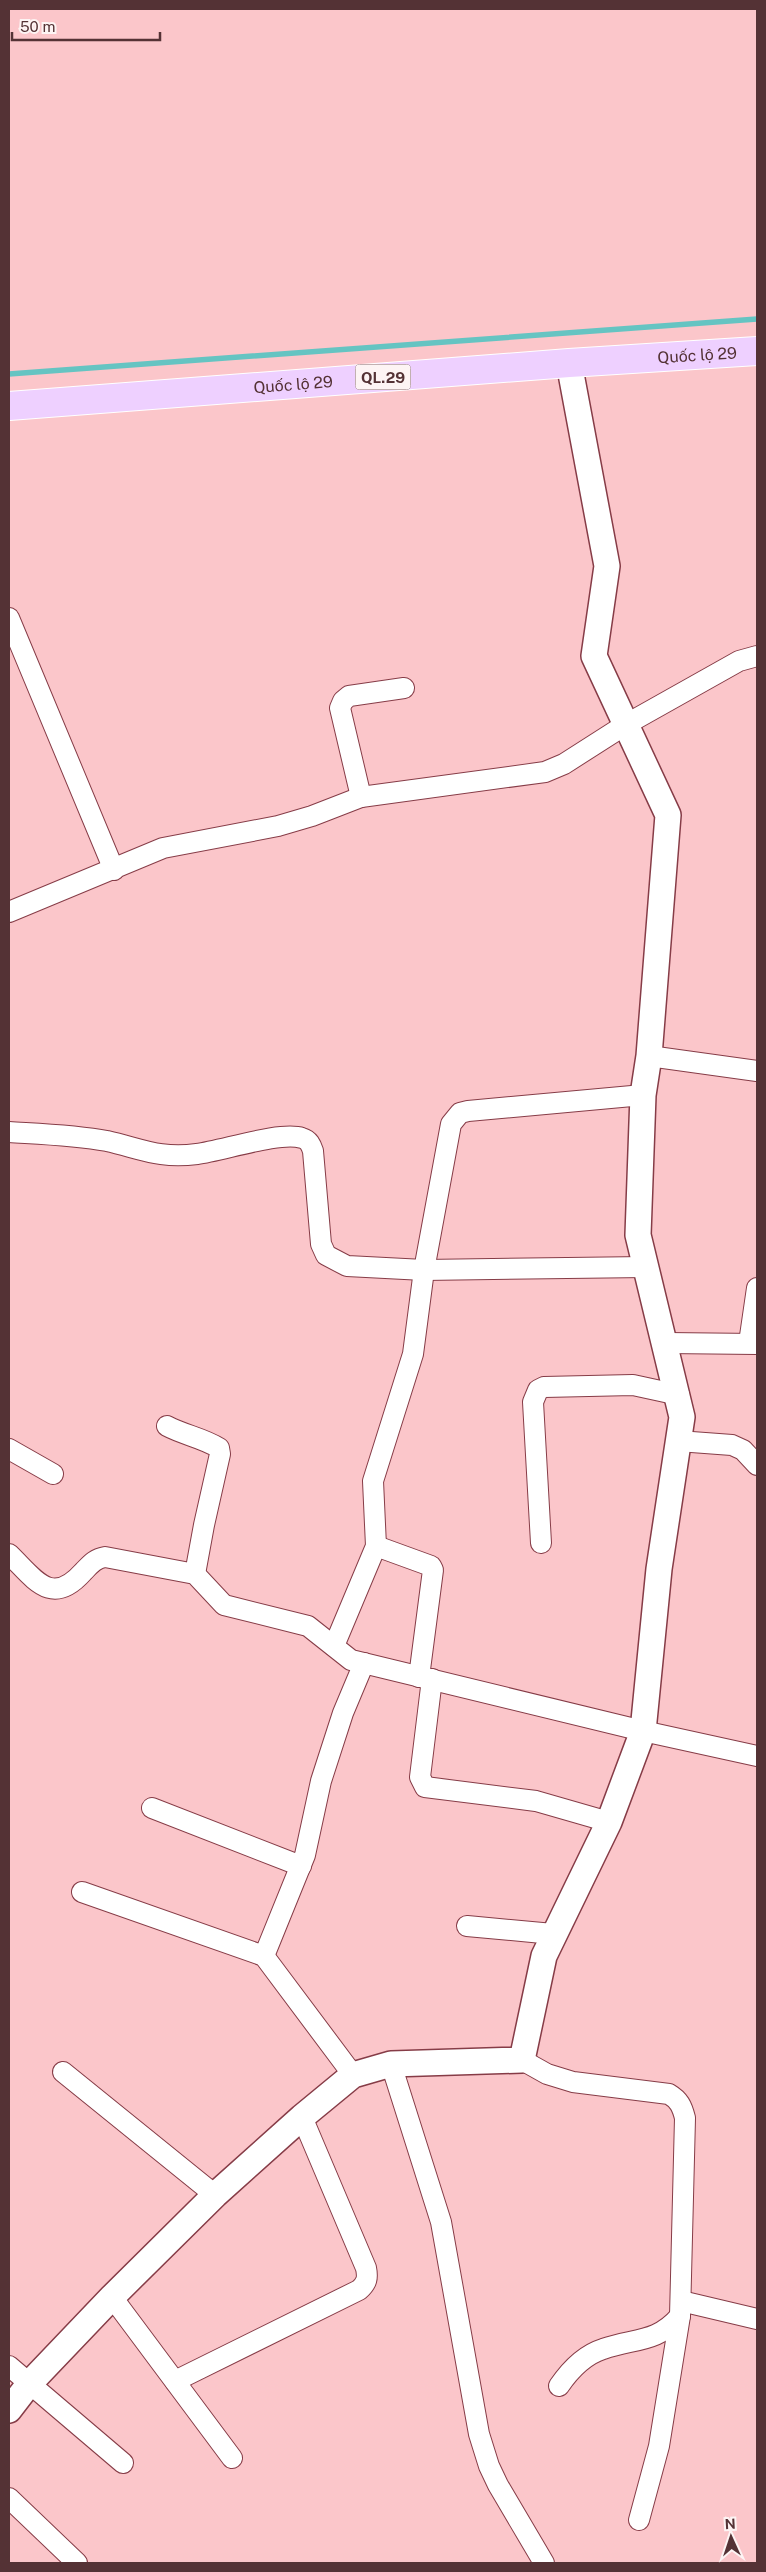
<svg xmlns="http://www.w3.org/2000/svg" width="766" height="2572" viewBox="0 0 766 2572" font-family="'Public Sans',sans-serif">
	<style>
		.lines { fill: none; stroke-linecap: round; stroke-linejoin: round }
		.stream { stroke: #65c4c2; stroke-width: 5.5 }
		.minor-casing { stroke: #863c47; stroke-width: 22 }
		.tertiary-casing { stroke: #863c47; stroke-width: 28 }
		.trunk-casing { stroke: #fff; stroke-width: 30 }
		.minor { stroke: #fff; stroke-width: 20 }
		.tertiary { stroke: #fff; stroke-width: 25 }
		.trunk { stroke: #eed0ff; stroke-width: 28 }
		.labels { text-anchor: middle; dominant-baseline: central; stroke-width: 4; stroke-linejoin: round; paint-order: stroke }
		.shield { fill: #fdf4f4; stroke: #876c6e; stroke-width: 1 }
		.shield-label { font-size: 15px; font-weight: bold; fill: #543235 }
		.street-label { font-size: 16px; fill: #543235; stroke: #fdf4f4 }
	</style>
	<rect width="100%" height="100%" fill="#fbc6ca"/>
	<g class="lines">
		<path class="stream" d="M 9,374 L 757,319"/>
		<defs>
			<g id="minor">
				<path d="M 9,618 L 114,870"/>
				<path d="M 361,797 L 340,708 L 343,701 L 349,696 L 404,688"/>
				<path d="M 9,912 L 163,848 L 278,826 L 312,816 L 361,797 L 545,772 L 564,764 L 625,725 L 739,661 L 757,656"/>
				<path d="M 649,1056 L 757,1071"/>
				<path d="M 9,1132 C 42,1134 75,1135 107,1141 C 142,1149 160,1159 197,1154 C 222,1151 280,1131 302,1138 C 309,1140 311,1145 313,1151 L 321,1244 L 326,1255 L 347,1266 L 424,1270 L 646,1267"/>
				<path d="M 666,1343 L 757,1344"/>
				<path d="M 749,1343 L 757,1288"/>
				<path d="M 167,1426 C 184,1435 203,1438 219,1448 L 220,1454 L 204,1525 L 195,1574"/>
				<path d="M 678,1441 L 732,1445 L 743,1450 L 757,1465"/>
				<path d="M 9,1449 L 53,1474"/>
				<path d="M 541,1543 L 533,1402 L 538,1390 L 544,1387 L 633,1385 L 679,1395"/>
				<path d="M 376,1546 L 431,1566 L 433,1570 L 419,1677"/>
				<path d="M 9,1554 C 34,1578 51,1608 83,1572 C 90,1565 94,1559 105,1557 L 195,1574 L 224,1605 L 308,1626 L 351,1660 L 643,1731 L 757,1756"/>
				<path d="M 334,1646 L 376,1546 L 373,1481 L 413,1354 L 424,1270 L 451,1124 L 460,1113 L 468,1111 L 643,1095"/>
				<path d="M 432,1679 L 420,1777 L 425,1787 L 536,1801 L 609,1822"/>
				<path d="M 152,1808 L 301,1866"/>
				<path d="M 82,1892 L 264,1956 L 353,2075"/>
				<path d="M 467,1926 L 553,1934"/>
				<path d="M 264,1956 L 305,1855 L 321,1781 L 343,1713 L 364,1663"/>
				<path d="M 522,2060 L 547,2074 L 573,2082 L 669,2094 C 679,2100 682,2106 685,2118 L 680,2316 L 659,2446 L 639,2520"/>
				<path d="M 391,2064 L 441,2222 L 479,2434 L 489,2466 L 498,2485 L 544,2563"/>
				<path d="M 63,2072 L 215,2195"/>
				<path d="M 112,2297 L 232,2458"/>
				<path d="M 681,2301 L 757,2319"/>
				<path d="M 9,2366 L 123,2463"/>
				<path d="M 175,2381 L 359,2290 C 367,2283 368,2278 366,2268 L 302,2117"/>
				<path d="M 559,2386 C 570,2370 584,2355 603,2349 C 635,2338 657,2343 680,2316"/>
				<path d="M 9,2498 L 77,2563"/>
			</g>
			<path id="tertiary" d="M 9,2410 L 29,2384 L 112,2297 L 215,2195 L 302,2117 L 353,2075 L 391,2064 L 522,2060 L 544,1956 L 609,1822 L 643,1731 L 659,1569 L 682,1417 L 638,1235 L 643,1095 L 649,1056 L 668,815 L 594,656 L 607,566 L 569,363"/>
			<g id="trunk">
				<path id="s1" d="M 9,406 L 569,363 L 757,351"/>
			</g>
		</defs>
		<use href="#minor" class="minor-casing"/>
		<use href="#tertiary" class="tertiary-casing"/>
		<use href="#trunk" class="trunk-casing"/>
		<use href="#minor" class="minor"/>
		<use href="#tertiary" class="tertiary"/>
		<use href="#trunk" class="trunk"/>
	</g>
	<g class="labels">
		<rect class="shield" x="355.5" y="364.5" width="55" height="25" rx="4"/>
		<g class="shield-label">
			<text x="383" y="377">QL.29</text>
		</g>
		<g class="street-label">
			<text stroke="none"><textPath href="#s1" startOffset="690">Quốc lộ 29</textPath></text>
			<text stroke="none"><textPath href="#s1" startOffset="285">Quốc lộ 29</textPath></text>
		</g>
	</g>
	<rect width="766" height="2572" fill="none" stroke="#543235" stroke-width="20"/>
	<g transform="translate(731 2537) rotate(357)" stroke="#fdf4f4" stroke-width="4" paint-order="stroke">
	<path d="M0-4L9 19L0 12L-9 19Z" fill="#543235"/>
	<text y="-8" font-size="14" font-weight="bold" text-anchor="middle" fill="#543235">N</text>
	</g>
	<path d="M12 32v8h148v-8" fill="none" stroke="#543235" stroke-width="2.5"/>
	<text x="20" y="32" font-size="15" fill="#543235" stroke="#fdf4f4" stroke-width="4" paint-order="stroke">50 m</text>
</svg>
